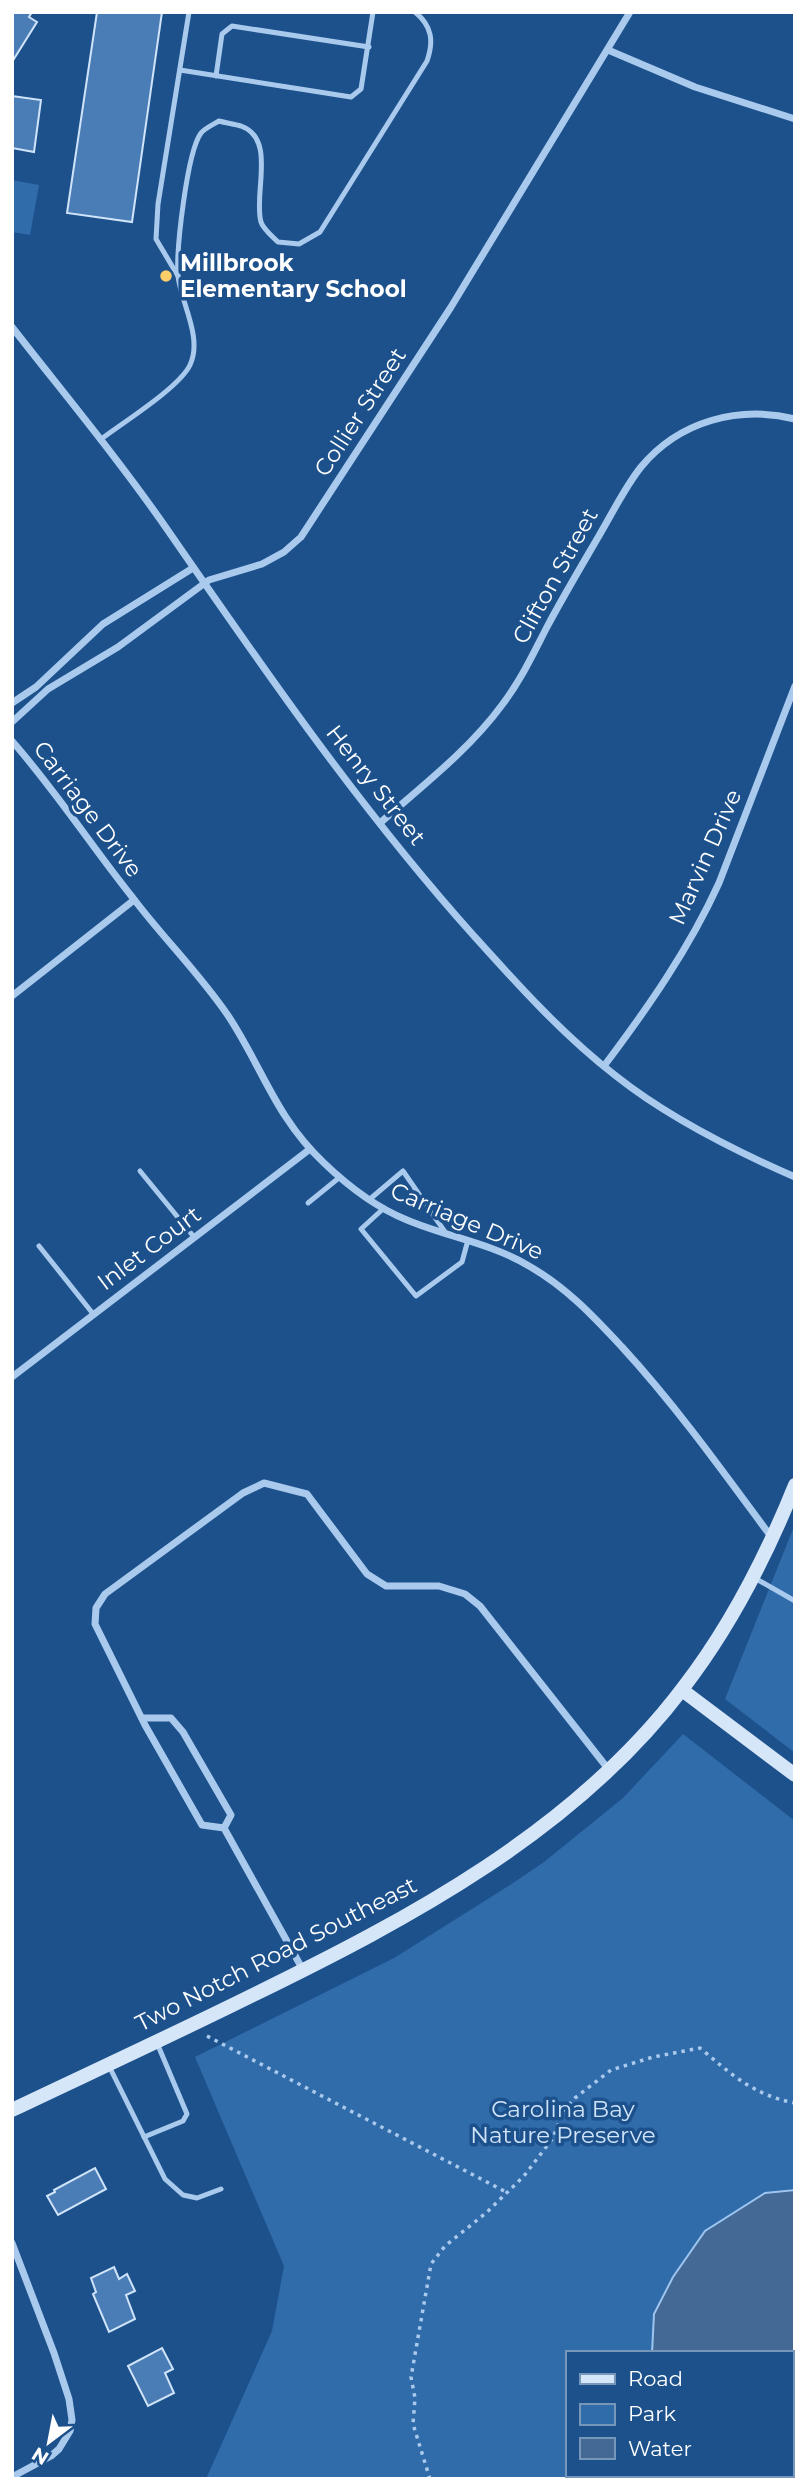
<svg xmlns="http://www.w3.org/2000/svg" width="807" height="2491" viewBox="0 0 807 2491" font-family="Montserrat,sans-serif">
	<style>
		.green { fill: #306baa; fill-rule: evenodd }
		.water { fill: #446994; stroke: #9dc5ef; stroke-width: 2 }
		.building { fill: #4a7db6; stroke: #cfe3f9; stroke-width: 2 }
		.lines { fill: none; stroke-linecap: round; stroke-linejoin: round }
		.path { stroke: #a9caed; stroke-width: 3.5; stroke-dasharray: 3.5 5; stroke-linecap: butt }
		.lane { stroke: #a9caed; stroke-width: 5 }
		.street { stroke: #a9caed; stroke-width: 7 }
		.secondary { stroke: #d6e6f9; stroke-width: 14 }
		.poi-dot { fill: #fdcd68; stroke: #1d518c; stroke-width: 2.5 }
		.labels { text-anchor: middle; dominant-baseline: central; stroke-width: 7; stroke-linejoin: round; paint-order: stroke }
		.poi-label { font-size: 23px; font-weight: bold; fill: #fff; stroke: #1d518c; text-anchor: start }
		.street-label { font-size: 23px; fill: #fff; stroke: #1d518c }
		.park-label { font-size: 23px; fill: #cfe3f9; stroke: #1d518c }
	</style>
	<rect width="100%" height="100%" fill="#1d518c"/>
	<g class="green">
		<path d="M 12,180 L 39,185 L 30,235 L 12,232 Z"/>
		<path d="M 795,1524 L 795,1753 L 725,1699 Z"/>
		<path d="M 683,1734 L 795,1821 L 795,2479 L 206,2479 L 272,2331 L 284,2266 L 195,2057 L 394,1958 L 510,1885 L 544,1862 L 623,1798 ZM 567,2353 L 791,2353 L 791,2475 L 567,2475 Z"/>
	</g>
	<path class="water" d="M 795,2190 L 795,2479 L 697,2479 L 699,2475 L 791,2475 L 791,2353 L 652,2353 L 654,2314 L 673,2277 L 705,2231 L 765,2193 Z"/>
	<g class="building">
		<path d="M 12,12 L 32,12 L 29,17 L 37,22 L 12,62 Z"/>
		<path d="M 97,12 L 162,12 L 132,222 L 67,213 Z"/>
		<path d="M 12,96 L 41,100 L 34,152 L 12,148 Z"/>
		<path d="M 95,2168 L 106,2189 L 58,2215 L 47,2196 L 55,2192 L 54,2190 Z"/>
		<path d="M 114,2267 L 119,2279 L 127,2274 L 135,2291 L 126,2295 L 135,2319 L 109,2332 L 93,2294 L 96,2292 L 91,2278 Z"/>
		<path d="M 162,2348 L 173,2369 L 165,2373 L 174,2393 L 148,2406 L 128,2366 Z"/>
	</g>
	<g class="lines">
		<g class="path">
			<path d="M 207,2036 L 506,2192"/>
			<path d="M 430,2479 L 413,2424 L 415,2398 L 411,2377 L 431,2264 L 445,2246 L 486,2213 L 524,2176 L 553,2138 L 563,2111 L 575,2098 L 611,2070 L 653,2057 L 700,2048 C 731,2074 753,2095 795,2103"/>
		</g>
		<g class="lane">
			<path d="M 180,70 L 351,97 L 361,89 L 373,12"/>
			<path d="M 216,76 L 222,34 L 232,26 L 369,47"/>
			<path d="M 178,276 L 156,239 L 158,204 L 189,12"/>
			<path d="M 100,440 C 122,423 179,388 190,365 C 203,338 181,303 178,276 C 176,250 187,152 201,133 C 205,128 214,124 219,121 C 226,123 234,124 241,126 C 277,139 253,194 261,222 C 263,229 273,237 278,242 L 299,244 L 320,232 L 427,61 C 434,41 432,26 415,12"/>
			<path d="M 140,1171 L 194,1237"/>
			<path d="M 370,1199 L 403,1171 L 445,1232"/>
			<path d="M 308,1203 L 340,1177"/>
			<path d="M 384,1208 L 361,1229 L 416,1296 L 462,1262 L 468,1240"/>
			<path d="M 39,1246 L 94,1315"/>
			<path d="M 753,1577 L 795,1601"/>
			<path d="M 109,2066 L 165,2179 L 183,2195 L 197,2198 L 221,2189"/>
			<path d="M 144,2137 L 183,2121 L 187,2114 L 157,2043"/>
		</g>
		<g class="street">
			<path d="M 608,50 L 695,87 L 795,119"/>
			<path d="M 12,327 C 65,395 120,461 169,532 C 265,671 361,810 474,936 C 519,986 563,1035 616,1076 C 669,1118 733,1150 795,1177"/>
			<path d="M 12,703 L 36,687 L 103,624 L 193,568"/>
			<path d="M 12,722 L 48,689 L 118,647 L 209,580 L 262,564 L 284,552 L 301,537 L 451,307 L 630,12"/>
			<path d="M 12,741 C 56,791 92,847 133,898 C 164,939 200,974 229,1017 C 263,1069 276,1118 324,1163 C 348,1186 377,1208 407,1220 C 447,1237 491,1243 529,1266 C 566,1287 593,1316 622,1347 C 677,1407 724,1473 772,1538"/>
			<path d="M 380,823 C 422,786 469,750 502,705 C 521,680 533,654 547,627 C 564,595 582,565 600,534 C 613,512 625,487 641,467 C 679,421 739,405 795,419"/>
			<path d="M 12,996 L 134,900"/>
			<path d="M 604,1066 C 647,1009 689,949 719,883 L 795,686"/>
			<path d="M 12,1377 L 310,1149"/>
			<path d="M 142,1718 L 171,1718 L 183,1732 L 231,1815 L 224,1828"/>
			<path d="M 303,1970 L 224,1828 L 202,1825 L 145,1725 L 95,1624 L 96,1608 L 105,1594 L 243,1493 L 264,1483 L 307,1494 L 367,1574 L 386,1586 L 439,1586 L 465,1594 L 480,1606 L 609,1770"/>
			<path d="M 12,2243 L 54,2353 L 69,2399 L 72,2420 L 70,2431 L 59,2449 L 51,2456 L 12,2477"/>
		</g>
		<g class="secondary">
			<path d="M 682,1690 L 795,1775"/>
			<path d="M 12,2110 C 92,2072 172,2035 251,1996 C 409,1919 575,1831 683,1688 C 731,1626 766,1557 795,1485"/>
		</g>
	</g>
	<circle class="poi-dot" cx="166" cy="276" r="7"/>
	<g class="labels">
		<g class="poi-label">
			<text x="180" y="263">Millbrook<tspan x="180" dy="26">Elementary School</tspan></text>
		</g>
		<g class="street-label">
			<text transform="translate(360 412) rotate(-57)">Collier Street</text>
			<text transform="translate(555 576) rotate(-61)">Clifton Street</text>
			<text transform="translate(376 785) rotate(52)">Henry Street</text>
			<text transform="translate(88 809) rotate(53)">Carriage Drive</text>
			<text transform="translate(705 857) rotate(-66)">Marvin Drive</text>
			<text transform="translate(467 1221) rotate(23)">Carriage Drive</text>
			<text transform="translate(149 1248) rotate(-37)">Inlet Court</text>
			<text transform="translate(276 1954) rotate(-27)">Two Notch Road Southeast</text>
		</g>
		<g class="park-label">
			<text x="563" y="2109">Carolina Bay<tspan x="563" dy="26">Nature Preserve</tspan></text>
		</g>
	</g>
	<rect width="807" height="2491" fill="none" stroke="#ffffff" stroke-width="28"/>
	<rect x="566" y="2351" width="228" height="126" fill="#1d518c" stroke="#7797ba" stroke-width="2"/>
	<rect x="580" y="2374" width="35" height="10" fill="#d6e6f9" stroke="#7797ba" stroke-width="2"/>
	<text x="628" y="2386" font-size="21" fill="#ffffff">Road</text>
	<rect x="580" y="2404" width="35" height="21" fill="#306baa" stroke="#7797ba" stroke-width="2"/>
	<text x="628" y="2421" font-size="21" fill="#ffffff">Park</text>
	<rect x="580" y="2438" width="35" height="21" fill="#446994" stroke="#7797ba" stroke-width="2"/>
	<text x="628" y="2456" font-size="21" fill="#ffffff">Water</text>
	<g transform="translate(49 2442) rotate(212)" stroke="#1d518c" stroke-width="5" paint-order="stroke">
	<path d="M0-5L12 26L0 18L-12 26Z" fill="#ffffff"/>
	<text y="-10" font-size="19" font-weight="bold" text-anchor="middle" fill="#ffffff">N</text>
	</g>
</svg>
